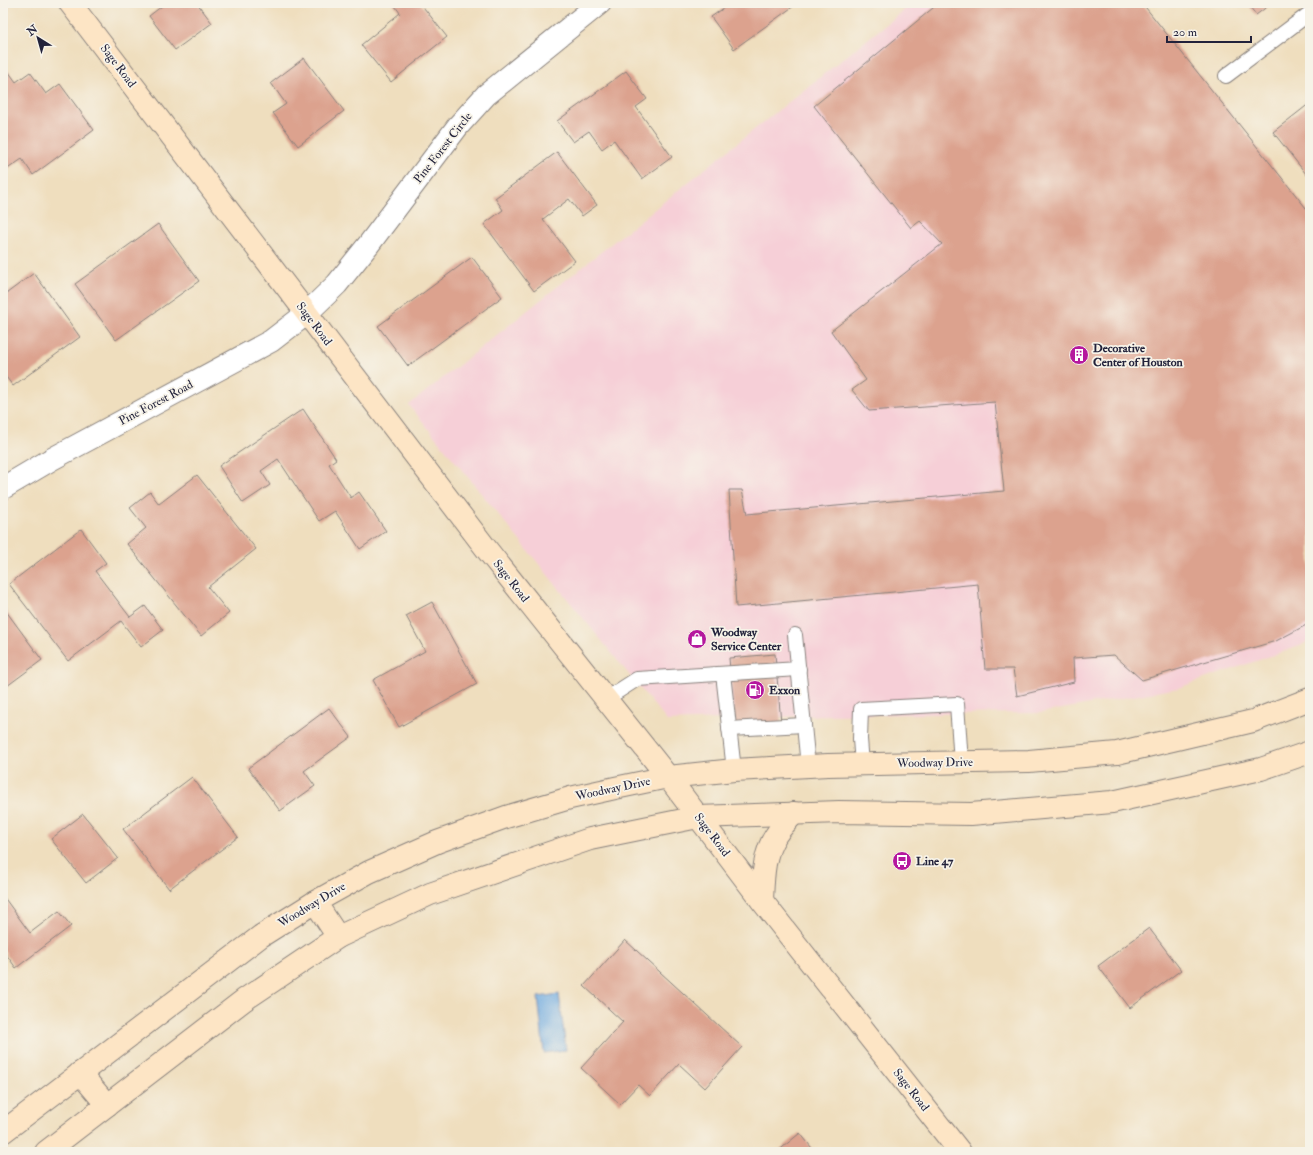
<svg xmlns="http://www.w3.org/2000/svg" width="1313" height="1155" viewBox="0 0 1313 1155" font-family="'IM FELL Double Pica',serif">
	<style>
		.built { fill: #f6cfd7 }
		.water { fill: #70aae0; stroke: #49668e }
		.building { fill: #dca28e }
		.lines { fill: none; stroke-linecap: round; stroke-linejoin: round }
		.lane-casing { stroke: #88807c; stroke-width: 16 }
		.street-casing { stroke: #88807c; stroke-width: 24 }
		.secondary-casing { stroke: #88807c; stroke-width: 24 }
		.lane { stroke: #fff; stroke-width: 14 }
		.street { stroke: #fff; stroke-width: 22 }
		.secondary { stroke: #fde5c5; stroke-width: 22 }
		.labels { text-anchor: middle; dominant-baseline: central; stroke-width: 3.5; stroke-linejoin: round; paint-order: stroke }
		.street-label { font-size: 12px; fill: #22223b; stroke: #f7f3e8 }
		.poi-label { font-size: 12px; font-weight: bold; fill: #22223b; stroke: #f7f3e8; text-anchor: start }
	</style>
	<rect width="100%" height="100%" fill="#f7f3e8"/>
	<filter id="ink" filterUnits="userSpaceOnUse"><feTurbulence type="fractalNoise" baseFrequency=".025" numOctaves="2"/><feDisplacementMap in="SourceGraphic" scale="8" xChannelSelector="R" yChannelSelector="G"/><feConvolveMatrix kernelMatrix="1 2 1 2 8 2 1 2 1" color-interpolation-filters="sRGB"/></filter>
	<filter id="wash" filterUnits="userSpaceOnUse"><feTurbulence type="fractalNoise" baseFrequency=".012" numOctaves="4" result="noise"/><feDisplacementMap in="SourceGraphic" scale="16" xChannelSelector="R" yChannelSelector="G"/><feGaussianBlur stdDeviation="0.9" result="paint"/><feColorMatrix in="noise" values="0 0 0 0 0 0 0 0 0 0 0 0 0 0 0 0 0 1.4 0 .05"/><feComposite in="paint" operator="in"/></filter>
	<g filter="url(#wash)">
		<rect width="100%" height="100%" fill="#efdebe"/>
		<path class="built" d="M 913,3 L 1142,3 L 1310,213 L 1310,640 L 1300,646 L 1178,688 L 1040,713 L 832,715 L 667,721 L 409,405 Z"/>
		<path class="water" d="M 559,994 L 566,1050 L 544,1053 L 538,997 Z"/>
		<g id="blocks">
			<g class="building">
				<path d="M 166,3 L 197,3 L 212,23 L 175,50 L 149,16 Z"/>
				<path d="M 393,3 L 420,3 L 447,37 L 391,82 L 361,45 L 400,13 Z"/>
				<path d="M 731,3 L 798,3 L 734,49 L 711,17 Z"/>
				<path d="M 939,3 L 1142,3 L 1310,213 L 1310,623 L 1276,641 L 1142,680 L 1114,655 L 1073,658 L 1074,682 L 1017,696 L 1013,669 L 985,669 L 978,584 L 736,607 L 729,490 L 742,490 L 747,514 L 1004,491 L 995,402 L 869,411 L 852,390 L 866,380 L 831,331 L 942,244 L 920,221 L 911,228 L 814,106 Z"/>
				<path d="M 1247,3 L 1272,3 L 1256,15 Z"/>
				<path d="M 304,58 L 344,111 L 298,146 L 273,113 L 286,104 L 271,83 Z"/>
				<path d="M 3,64 L 16,82 L 30,72 L 46,94 L 60,84 L 94,130 L 33,175 L 22,159 L 6,170 L 3,167 Z"/>
				<path d="M 626,71 L 647,99 L 636,107 L 672,157 L 642,179 L 614,140 L 602,149 L 589,131 L 573,142 L 557,121 Z"/>
				<path d="M 1310,103 L 1310,179 L 1273,132 Z"/>
				<path d="M 557,152 L 597,205 L 582,216 L 569,199 L 543,219 L 575,261 L 534,291 L 484,224 L 503,210 L 495,198 Z"/>
				<path d="M 158,224 L 199,281 L 116,340 L 75,284 Z"/>
				<path d="M 472,257 L 502,297 L 408,366 L 378,326 Z"/>
				<path d="M 34,273 L 80,337 L 13,386 L 3,373 L 3,296 Z"/>
				<path d="M 303,409 L 336,459 L 329,464 L 351,498 L 359,492 L 386,531 L 360,549 L 335,511 L 319,521 L 278,459 L 261,471 L 270,485 L 243,503 L 219,466 Z"/>
				<path d="M 197,475 L 256,549 L 208,587 L 229,613 L 201,636 L 127,544 L 146,528 L 130,508 L 150,492 L 159,504 Z"/>
				<path d="M 81,529 L 106,563 L 95,571 L 130,617 L 145,606 L 163,630 L 141,647 L 121,621 L 68,661 L 9,584 Z"/>
				<path d="M 432,602 L 477,684 L 399,727 L 373,680 L 425,651 L 406,616 Z"/>
				<path d="M 3,607 L 42,660 L 3,689 Z"/>
				<path d="M 775,654 L 781,723 L 735,727 L 729,658 Z"/>
				<path d="M 329,708 L 351,737 L 304,771 L 315,786 L 280,811 L 248,768 Z"/>
				<path d="M 192,777 L 238,837 L 169,889 L 123,829 Z"/>
				<path d="M 83,814 L 118,858 L 86,883 L 51,839 Z"/>
				<path d="M 3,896 L 30,933 L 59,911 L 71,926 L 16,968 L 3,950 Z"/>
				<path d="M 1149,928 L 1181,970 L 1130,1008 L 1098,966 Z"/>
				<path d="M 625,940 L 742,1047 L 705,1088 L 679,1064 L 650,1096 L 638,1085 L 620,1104 L 581,1068 L 623,1022 L 584,986 Z"/>
				<path d="M 800,1133 L 815,1152 L 777,1152 Z"/>
			</g>
		</g>
	</g>
	<g filter="url(#ink)">
		<use href="#blocks" fill-opacity="0" stroke="#88807c" stroke-width="1"/>
		<g class="lines">
			<defs>
				<g id="lane">
					<path d="M 1226,76 L 1310,13"/>
					<path d="M 795,635 L 808,766"/>
					<path d="M 723,674 L 734,770"/>
					<path d="M 606,699 L 637,679 L 799,669"/>
					<path d="M 729,729 L 804,725"/>
					<path d="M 862,764 L 860,739 L 861,709 L 957,704 L 961,763"/>
				</g>
				<path id="street" d="M 3,488 L 52,459 L 271,341 L 306,314 L 337,284 L 369,244 L 458,126 L 486,95 L 600,3"/>
				<g id="secondary">
					<path d="M 70,3 L 488,551 L 668,777 L 762,901 L 960,1152"/>
					<path d="M 762,901 C 763,879 763,854 776,835 C 781,827 788,820 794,813"/>
					<path d="M 315,902 L 338,937"/>
					<path d="M 80,1073 L 107,1105"/>
					<path d="M 3,1132 L 261,936 L 315,902 L 369,872 L 437,842 L 506,817 L 570,798 L 615,788 L 668,777 L 734,770 L 828,765 L 1029,761 L 1117,753 L 1253,721 L 1310,699"/>
					<path d="M 46,1152 L 244,1000 L 338,937 L 430,894 L 590,839 L 698,817 L 839,812 L 971,814 L 1112,802 L 1261,769 L 1310,752"/>
				</g>
			</defs>
			<use href="#lane" class="lane-casing"/>
			<use href="#street" class="street-casing"/>
			<use href="#secondary" class="secondary-casing"/>
			<use href="#lane" class="lane"/>
			<use href="#street" class="street"/>
			<use href="#secondary" class="secondary"/>
		</g>
	</g>
	<defs>
		<symbol id="building-disc" viewBox="-11 -11 22 22"><circle r="9.5" fill="#b5179e" stroke="#f7f3e8"/><path d="M-4-6H4V6H1V3H-1V6H-4ZM-2.5-4.3h1.7v1.8h-1.7ZM.8-4.3h1.7v1.8H.8ZM-2.5-1h1.7V.8h-1.7ZM.8-1h1.7V.8H.8Z" fill="#fff"/></symbol>
		<symbol id="shop-disc" viewBox="-11 -11 22 22"><circle r="9.5" fill="#b5179e" stroke="#f7f3e8"/><path d="M-5-2.5h2.3a2.7 3.5 0 0 1 5.4 0H5L5.5 6h-11ZM-1.5-2.5h3a1.5 2.3 0 0 0-3 0Z" fill="#fff"/></symbol>
		<symbol id="fuel-disc" viewBox="-11 -11 22 22"><circle r="9.5" fill="#b5179e" stroke="#f7f3e8"/><path d="M-5.5-6h7V0h2V4h1.3V-2.5L3-4.5l.8-.8L6-3V5H2.5V1h-1V6h-7ZM-4.2-4.7v3.2H.2V-4.7Z" fill="#fff"/></symbol>
		<symbol id="bus-disc" viewBox="-11 -11 22 22"><circle r="9.5" fill="#b5179e" stroke="#f7f3e8"/><path d="M-5-6H5V4H4V6H2V4H-2V6H-4V4H-5ZM-3.5-4V0h7V-4ZM-3.5 1.2v1.5H-2V1.2ZM2 1.2v1.5H3.5V1.2Z" fill="#fff"/></symbol>
	</defs>
	<g fill-rule="evenodd">
		<use href="#building-disc" x="1068" y="344" width="22" height="22"/>
		<use href="#shop-disc" x="686" y="628" width="22" height="22"/>
		<use href="#fuel-disc" x="744" y="679" width="22" height="22"/>
		<use href="#bus-disc" x="891" y="850" width="22" height="22"/>
	</g>
	<g class="labels">
		<g class="street-label">
			<text transform="translate(118 66) rotate(53)">Sage Road</text>
			<text transform="translate(443 148) rotate(-52)">Pine Forest Circle</text>
			<text transform="translate(314 324) rotate(53)">Sage Road</text>
			<text transform="translate(156 403) rotate(-28)">Pine Forest Road</text>
			<text transform="translate(511 581) rotate(52)">Sage Road</text>
			<text transform="translate(935 763) rotate(-1)">Woodway Drive</text>
			<text transform="translate(613 789) rotate(-12)">Woodway Drive</text>
			<text transform="translate(712 835) rotate(53)">Sage Road</text>
			<text transform="translate(312 905) rotate(-31)">Woodway Drive</text>
			<text transform="translate(911 1090) rotate(52)">Sage Road</text>
		</g>
		<g class="poi-label">
			<text x="1093" y="348">Decorative<tspan x="1093" dy="14">Center of Houston</tspan></text>
			<text x="711" y="632">Woodway<tspan x="711" dy="14">Service Center</tspan></text>
			<text x="769" y="690">Exxon</text>
			<text x="916" y="861">Line 47</text>
		</g>
	</g>
	<rect width="1313" height="1155" fill="none" stroke="#f7f3e8" stroke-width="16"/>
	<g transform="translate(38 38) rotate(323)" stroke="#f7f3e8" stroke-width="3" paint-order="stroke">
	<path d="M0-3L7 15L0 10L-7 15Z" fill="#22223b"/>
	<text y="-6" font-size="11" font-weight="bold" text-anchor="middle" fill="#22223b">N</text>
	</g>
	<path d="M1167 36v6h84v-6" fill="none" stroke="#22223b" stroke-width="2"/>
	<text x="1173" y="36" font-size="12" fill="#22223b" stroke="#f7f3e8" stroke-width="3" paint-order="stroke">20 m</text>
</svg>
